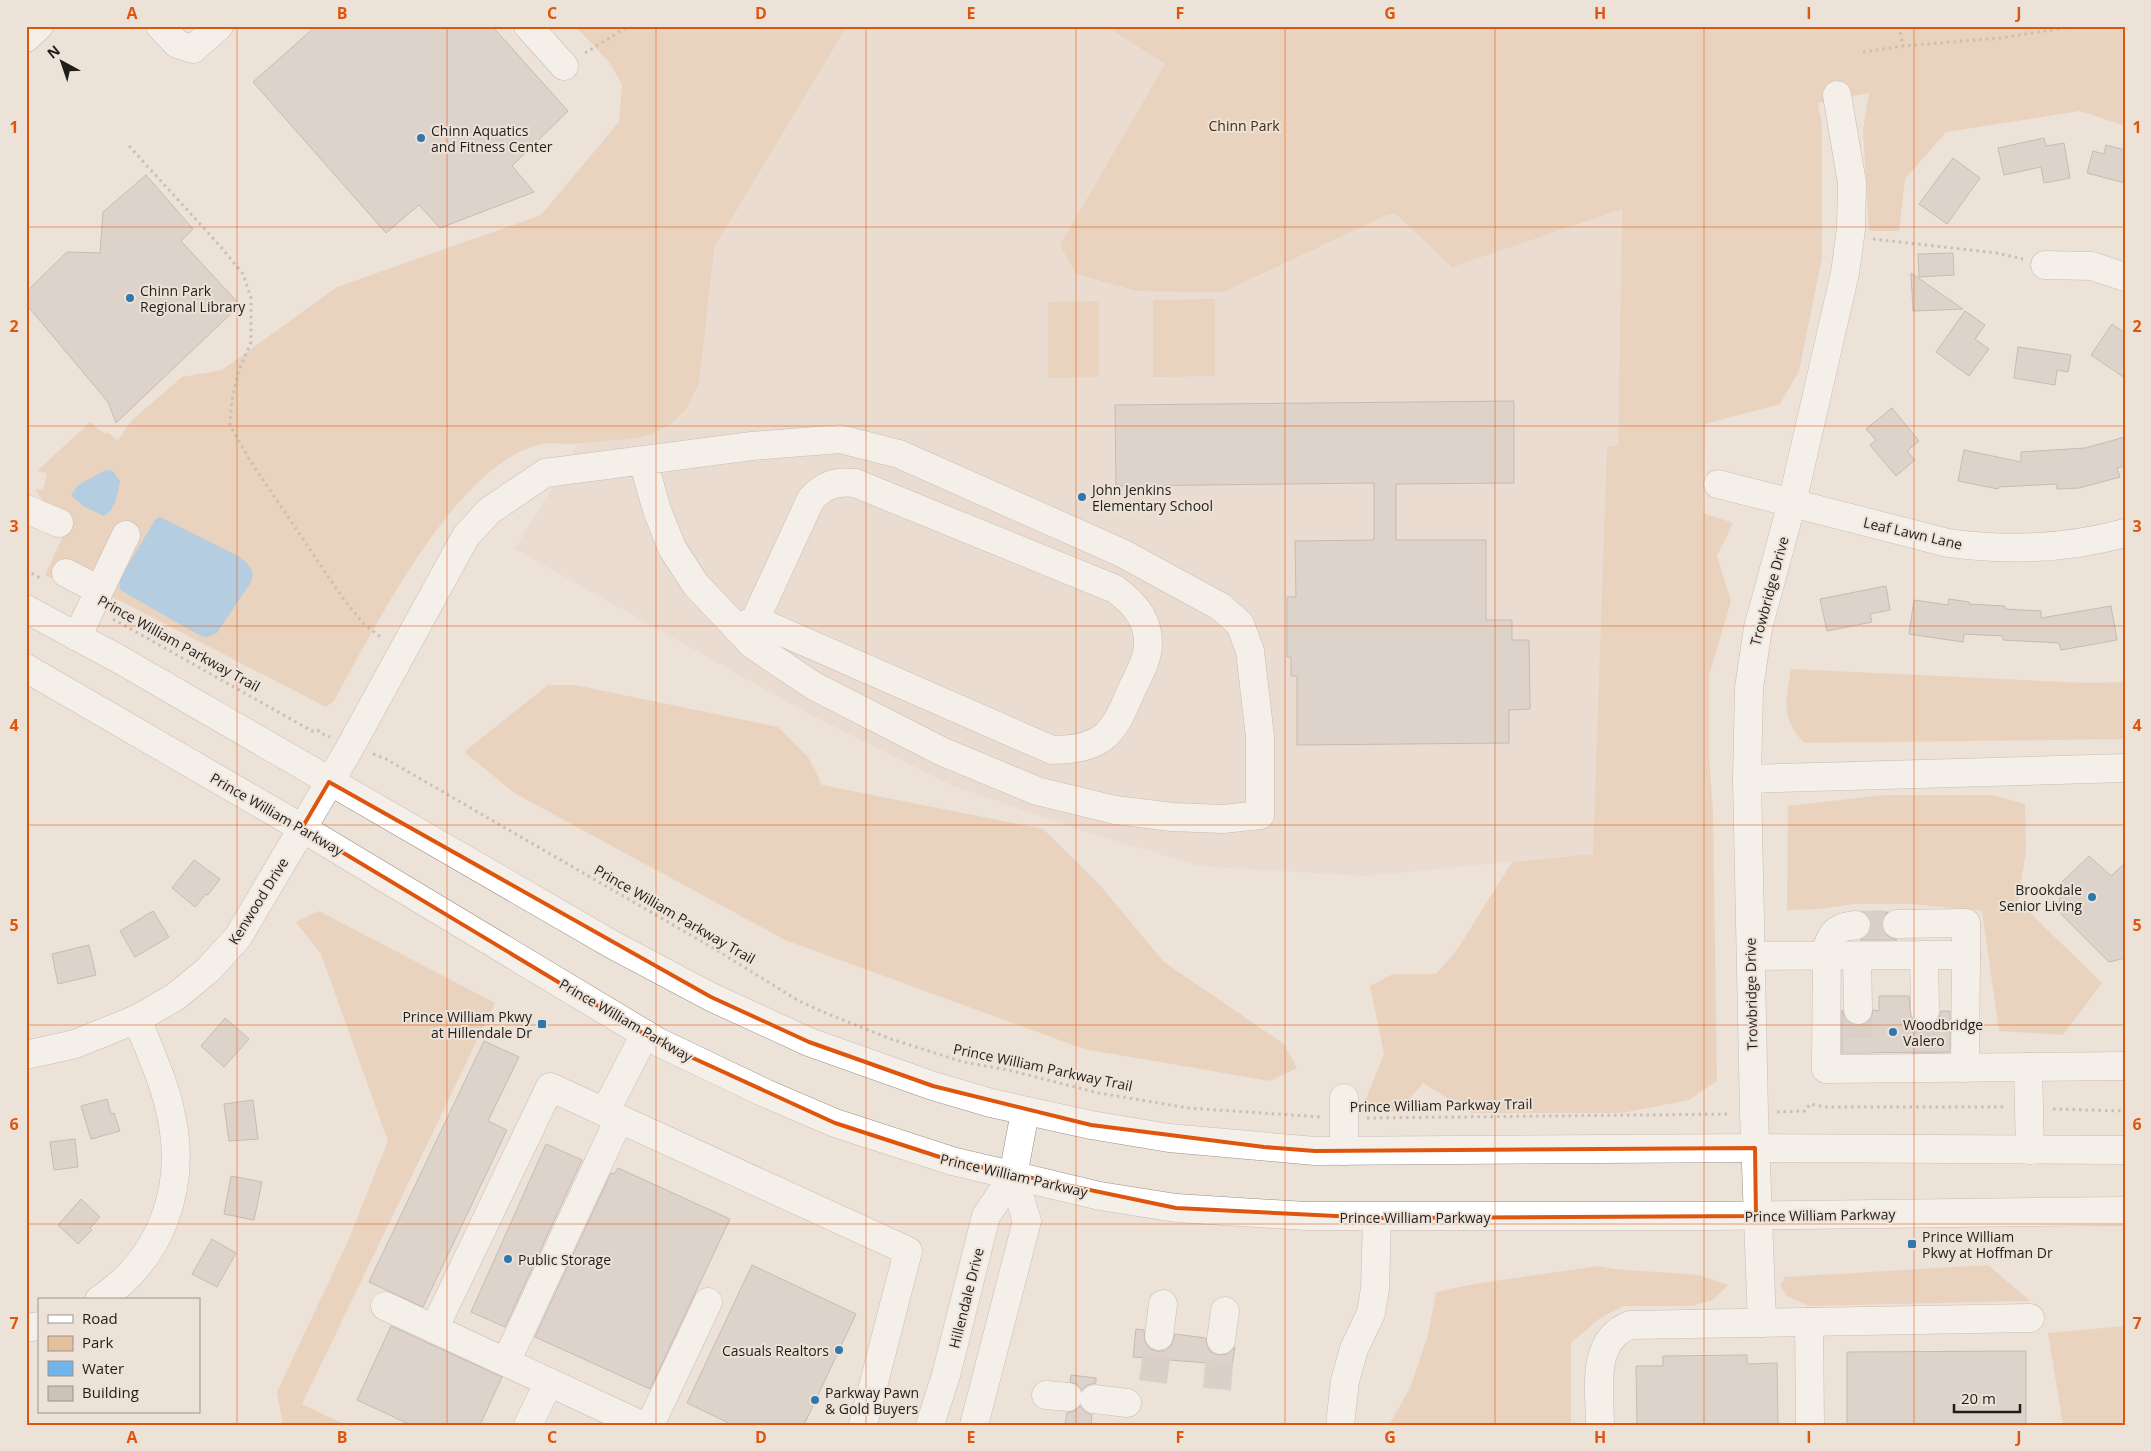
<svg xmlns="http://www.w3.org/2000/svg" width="2151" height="1451" viewBox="0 0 2151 1451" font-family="'Open Sans',sans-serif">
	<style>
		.built { fill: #e6d5c6 }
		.green { fill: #e5c09d }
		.water { fill: #70b4ea }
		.building { fill: #cdc2b8; stroke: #968c83 }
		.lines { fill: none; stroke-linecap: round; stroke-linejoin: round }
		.minor-tunnel { stroke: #c4bbb2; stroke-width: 28; stroke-dasharray: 28 14; stroke-linecap: butt }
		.minor-casing { stroke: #9b9087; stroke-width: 29 }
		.major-casing { stroke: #9b9087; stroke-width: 29 }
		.highway-casing { stroke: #9b9087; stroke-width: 29 }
		.path { stroke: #9e968e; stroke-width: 3; stroke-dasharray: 2.5 4; stroke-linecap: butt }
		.minor { stroke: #fff; stroke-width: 28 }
		.major { stroke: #fff; stroke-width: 28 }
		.highway { stroke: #fff; stroke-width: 28 }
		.marked { fill: none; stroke: #de560d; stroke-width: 4; stroke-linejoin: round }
		.grid { fill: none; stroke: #de560d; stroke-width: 1; stroke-opacity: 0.55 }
		.poi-dot { fill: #3078ac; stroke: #ede2d8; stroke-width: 2 }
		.labels { text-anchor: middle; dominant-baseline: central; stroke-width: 4; stroke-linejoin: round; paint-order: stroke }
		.park-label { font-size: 14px; fill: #452c12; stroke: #ede2d8 }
		.poi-label { font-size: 14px; fill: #211d19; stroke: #ede2d8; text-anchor: start }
		.street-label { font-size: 14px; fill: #211d19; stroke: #ede2d8 }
		.neatline { fill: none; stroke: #de560d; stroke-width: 2 }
		.grid-label { font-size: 16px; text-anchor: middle; font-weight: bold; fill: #de560d }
	</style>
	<rect width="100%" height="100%" fill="#ede2d8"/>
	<path class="built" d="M 831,26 L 1106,26 L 1165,64 L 1066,235 L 1622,200 L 1611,852 L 1364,876 L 1199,866 L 1083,831 L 951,785 L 811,715 L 515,549 Z"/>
	<g class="green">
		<path d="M 575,26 L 847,26 L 714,248 L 699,383 L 687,408 L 673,422 L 653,434 L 638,438 C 615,440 592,442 570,444 C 561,444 551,442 543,444 C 457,460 374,629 334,701 L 326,707 L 105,593 L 88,598 L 45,575 L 63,536 L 70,515 C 54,509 43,505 35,489 L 43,490 L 47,473 L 37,471 L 90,422 L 105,434 L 108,433 L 118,440 L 133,419 L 182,377 L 222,370 L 337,287 L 541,215 L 619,122 L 622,84 L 609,62 Z"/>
		<path d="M 1106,26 L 2125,26 L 2125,126 L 2080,111 L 1946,132 L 1905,179 L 1899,231 L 1869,231 L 1863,130 L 1869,93 L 1818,103 L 1822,126 L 1822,258 L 1799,371 L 1780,404 L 1705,424 L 1703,513 L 1733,523 L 1717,556 L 1731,601 L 1709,676 L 1709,756 L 1713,811 L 1717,1081 L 1689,1100 L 1622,1113 L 1471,1113 L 1423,1083 L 1399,1111 L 1360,1113 L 1384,1054 L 1370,986 L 1393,974 L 1436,974 L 1457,950 L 1512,862 L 1593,854 L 1607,447 L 1618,445 L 1622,209 L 1452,267 L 1396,214 L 1387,215 L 1223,292 L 1137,291 L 1076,274 L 1060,245 L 1165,64 Z"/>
		<path d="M 1215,299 L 1215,376 L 1153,377 L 1153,300 Z"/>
		<path d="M 1099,301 L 1099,377 L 1048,378 L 1048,302 Z"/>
		<path d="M 1791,669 L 2086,683 L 2125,682 L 2125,739 L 1804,743 C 1780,717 1786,701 1791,669 Z"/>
		<path d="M 548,685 L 575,685 L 778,727 L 808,757 L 822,785 L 1043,829 L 1099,884 L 1164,962 L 1284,1044 L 1297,1068 L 1270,1081 L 1084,1049 L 785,940 L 516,794 L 464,752 Z"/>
		<path d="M 1883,795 L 1992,795 L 2025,804 L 2026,851 L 2018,901 L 2102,983 L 2063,1035 L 1999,1031 L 1982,911 L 1911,904 L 1854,904 L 1820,909 L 1787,910 L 1788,806 Z"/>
		<path d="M 319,911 L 495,1003 L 302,1404 L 346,1425 L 283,1425 L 277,1392 L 348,1241 L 388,1141 L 321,954 L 296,922 Z"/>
		<path d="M 1988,1265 L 2030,1301 L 1809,1306 L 1787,1296 L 1780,1285 L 1785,1277 Z"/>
		<path d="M 1599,1266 L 1614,1269 L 1699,1275 L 1728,1285 L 1713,1300 L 1692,1306 L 1623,1306 L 1599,1319 L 1571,1343 L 1571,1425 L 1389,1425 L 1410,1388 L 1428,1335 L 1436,1292 L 1474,1284 Z"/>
		<path d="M 2125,1326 L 2125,1425 L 2063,1425 L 2048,1333 Z"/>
	</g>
	<g class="water">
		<path d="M 106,470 L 113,471 L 120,481 C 118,492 115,511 104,516 L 83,506 L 71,495 L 78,485 Z"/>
		<path d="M 160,517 L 238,556 C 247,562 250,566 253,575 L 251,582 L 217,633 L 207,637 L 201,636 L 120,590 L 119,580 L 155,520 Z"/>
	</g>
	<g class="building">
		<path d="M 316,26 L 492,26 L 568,111 L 512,166 L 534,192 L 440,228 L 419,205 L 386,233 L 253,82 Z"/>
		<path d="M 2044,138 L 2046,146 L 2064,143 L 2070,178 L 2044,183 L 2041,167 L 2004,175 L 1998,148 Z"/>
		<path d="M 2106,145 L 2125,150 L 2125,183 L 2087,173 L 2093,151 L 2104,154 Z"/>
		<path d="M 1953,158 L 1980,178 L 1947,224 L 1919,204 Z"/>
		<path d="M 146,175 L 193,229 L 181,241 L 240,305 L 116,423 L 108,402 L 26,304 L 26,292 L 67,252 L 100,253 L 103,212 Z"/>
		<path d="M 1953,253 L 1954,275 L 1919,277 L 1918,254 Z"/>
		<path d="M 1911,273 L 1963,309 L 1913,311 Z"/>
		<path d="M 1965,311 L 1985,325 L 1975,339 L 1989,349 L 1969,376 L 1936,352 Z"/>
		<path d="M 2112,324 L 2125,333 L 2125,378 L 2091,355 Z"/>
		<path d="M 2018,347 L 2071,355 L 2068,372 L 2057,370 L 2055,385 L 2014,378 Z"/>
		<path d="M 1514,401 L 1514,483 L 1396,484 L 1396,540 L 1486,540 L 1486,620 L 1512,620 L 1512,640 L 1529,640 L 1530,709 L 1509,710 L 1509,743 L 1297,745 L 1297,676 L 1291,676 L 1291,657 L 1287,657 L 1287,597 L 1296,597 L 1295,541 L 1374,540 L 1374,483 L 1116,486 L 1115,405 Z"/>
		<path d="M 1892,408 L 1919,441 L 1907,451 L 1915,460 L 1896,476 L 1870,445 L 1876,440 L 1866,429 Z"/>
		<path d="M 2125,437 L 2125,466 L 2117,468 L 2120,477 L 2079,488 L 2057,489 L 2057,484 L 1998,487 L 1998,489 L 1958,481 L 1964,450 L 2021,462 L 2021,452 L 2085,448 Z"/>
		<path d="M 1886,586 L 1890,610 L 1870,614 L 1872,622 L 1827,631 L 1820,599 Z"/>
		<path d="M 1949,599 L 1969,602 L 1969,604 L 2005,606 L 2005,609 L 2041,611 L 2041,618 L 2111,606 L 2117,640 L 2061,650 L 2059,643 L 2003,640 L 2003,636 L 1964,634 L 1963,642 L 1909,634 L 1914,600 L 1948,605 Z"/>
		<path d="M 2089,856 L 2111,876 L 2125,863 L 2125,958 L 2109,962 L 2058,911 L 2062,882 Z"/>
		<path d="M 194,860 L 220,879 L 208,895 L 206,894 L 195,907 L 172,888 Z"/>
		<path d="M 153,911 L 169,937 L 135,957 L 120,931 Z"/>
		<path d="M 1863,912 L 1888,912 L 1883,917 L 1881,924 L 1883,932 L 1889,937 L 1897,940 L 1860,940 L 1866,937 L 1871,930 L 1871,922 L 1869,916 Z"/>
		<path d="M 89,945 L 96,975 L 58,984 L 52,954 Z"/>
		<path d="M 1879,996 L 1909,996 L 1911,1019 L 1917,1024 L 1925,1027 L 1933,1024 L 1939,1018 L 1941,1011 L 1950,1011 L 1950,1052 L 1842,1053 L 1842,1010 L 1845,1018 L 1850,1023 L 1858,1026 L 1866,1024 L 1871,1018 L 1873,1010 L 1879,1011 Z"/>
		<path d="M 225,1018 L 249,1039 L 224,1067 L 201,1046 Z"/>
		<path d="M 484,1041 L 519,1057 L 488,1121 L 507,1130 L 423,1307 L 369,1282 Z"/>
		<path d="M 107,1099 L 111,1114 L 114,1113 L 120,1131 L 91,1139 L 81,1106 Z"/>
		<path d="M 253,1100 L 258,1139 L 229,1141 L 224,1104 Z"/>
		<path d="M 75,1139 L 78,1167 L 54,1170 L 50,1142 Z"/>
		<path d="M 546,1144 L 582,1160 L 505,1327 L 471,1312 Z"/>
		<path d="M 618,1168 L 730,1219 L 650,1389 L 535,1337 L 611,1173 L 614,1174 Z"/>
		<path d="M 231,1176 L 262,1182 L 254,1220 L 224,1214 Z"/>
		<path d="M 81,1199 L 100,1217 L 90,1228 L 92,1230 L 78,1244 L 58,1225 Z"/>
		<path d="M 212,1239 L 236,1253 L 217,1287 L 192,1274 Z"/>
		<path d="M 752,1265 L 856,1314 L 804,1425 L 733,1425 L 687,1403 Z"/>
		<path d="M 391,1326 L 502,1377 L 480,1425 L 411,1425 L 357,1400 Z"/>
		<path d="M 1136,1329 L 1144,1330 L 1145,1342 L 1150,1349 L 1157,1351 L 1165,1351 L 1171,1346 L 1175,1334 L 1206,1338 L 1207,1346 L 1211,1352 L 1218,1355 L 1227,1354 L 1235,1347 L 1232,1365 L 1133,1357 Z"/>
		<path d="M 2026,1351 L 2026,1425 L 1847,1425 L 1847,1352 Z"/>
		<path d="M 1747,1355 L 1747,1364 L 1777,1363 L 1778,1425 L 1637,1425 L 1636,1366 L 1663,1366 L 1663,1356 Z"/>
		<path d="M 1071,1375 L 1096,1378 L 1096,1383 L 1087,1385 L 1082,1390 L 1077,1384 L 1070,1382 Z"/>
		<path d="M 1080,1406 L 1085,1412 L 1092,1415 L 1091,1425 L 1065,1425 L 1067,1413 L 1074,1411 Z"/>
	</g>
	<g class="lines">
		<g class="minor-tunnel">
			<path d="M 1856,925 L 1897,924"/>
			<path d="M 1858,1010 L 1858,1054"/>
			<path d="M 1925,1011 L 1925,1054"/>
			<path d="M 1153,1382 L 1159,1336"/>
			<path d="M 1217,1389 L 1221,1340"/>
		</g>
		<defs>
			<g id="minor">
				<path d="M 160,26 L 177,44 L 193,49 L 219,26"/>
				<path d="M 528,26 L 564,66"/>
				<path d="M 26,38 L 39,26"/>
				<path d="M 2045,265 L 2092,266 L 2125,277"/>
				<path d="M 1718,484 L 1948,543 C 2007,551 2067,549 2125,533"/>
				<path d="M 26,509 L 59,523"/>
				<path d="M 66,573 L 99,590"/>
				<path d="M 737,628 L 755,620 L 811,499 C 824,485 836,481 855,483 L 1115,589 C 1137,605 1152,624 1147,653 C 1145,665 1137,678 1132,689 C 1125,705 1119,722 1106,735 C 1092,748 1070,750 1052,750 L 755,620"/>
				<path d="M 77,637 L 126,535"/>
				<path d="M 1747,779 L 2125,768"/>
				<path d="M 1897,924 L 1966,923 L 1966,955"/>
				<path d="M 1856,925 C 1839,927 1832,930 1827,948 L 1826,1069 L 2125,1066"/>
				<path d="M 1924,955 L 1925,1011"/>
				<path d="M 1751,956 L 1966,955 L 1965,1068"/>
				<path d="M 1857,956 L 1858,1010"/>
				<path d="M 26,1055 L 75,1044 L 137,1019 L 175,997 L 208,970 L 238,937 L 348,751 L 466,536 L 489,511 L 545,473 L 752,446 L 840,439 L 899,454 L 1122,553 L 1221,607 L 1240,624 L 1250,651 L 1260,737 L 1260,815 L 1223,819 L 1172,817 L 1115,810 L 1037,791 L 941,751 L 814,686 L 753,645 L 696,585 L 672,548 L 657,510 L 643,461"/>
				<path d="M 2028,1067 L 2030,1150"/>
				<path d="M 605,1112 L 645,1034"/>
				<path d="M 1344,1151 L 1344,1098"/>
				<path d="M 99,1300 C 160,1260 186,1190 172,1120 C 166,1085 150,1052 137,1019"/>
				<path d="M 385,1306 L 641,1425"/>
				<path d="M 1809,1322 L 1810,1425"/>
				<path d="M 1762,1323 L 1754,1113 L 1747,779 L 1749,688 L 1758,628 L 1792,503 L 1845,273 L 1851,229 L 1852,183 L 1837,95"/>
				<path d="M 26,1328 L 39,1326"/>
				<path d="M 434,1329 L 550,1087 L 908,1251 L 863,1425"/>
				<path d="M 1159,1336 L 1163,1304"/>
				<path d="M 1221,1340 L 1225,1311"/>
				<path d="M 506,1362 L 619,1119"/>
				<path d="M 1046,1395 L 1068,1397"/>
				<path d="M 1094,1399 L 1127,1403"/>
				<path d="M 528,1425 L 549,1382"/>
				<path d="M 650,1425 L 708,1302"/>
				<path d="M 1340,1425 L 1345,1381 L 1354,1349 L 1371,1313 L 1375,1289 L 1377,1218"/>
				<path d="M 1600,1425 C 1600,1391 1590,1340 1630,1325 L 2030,1318"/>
			</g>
			<g id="major">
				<path d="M 930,1425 L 946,1375 L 986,1216 L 1013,1176 L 1025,1112"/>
				<path d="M 974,1425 L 1027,1221 L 1013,1176"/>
			</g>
			<g id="highway">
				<path d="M 26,609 L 117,658 L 613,945 L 711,997 L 809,1042 L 933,1086 L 991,1103 L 1091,1125 L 1169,1138 L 1315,1151 L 1755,1148 L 2125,1150"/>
				<path d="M 26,668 L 302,828 L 658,1042 L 765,1093 L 835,1123 L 952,1161 L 1100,1196 L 1176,1208 L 1306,1216 L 1709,1216 L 2125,1211"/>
			</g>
		</defs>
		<use href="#minor" class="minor-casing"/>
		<use href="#major" class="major-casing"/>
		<use href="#highway" class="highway-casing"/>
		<g class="path">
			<path d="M 1899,26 L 1903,46"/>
			<path d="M 1863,52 L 1903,46 L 2000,38 L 2077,26"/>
			<path d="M 585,53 L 629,26"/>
			<path d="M 129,146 L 221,247 L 243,274 L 251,298 L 251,342 L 239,370 L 232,400 L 230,425 L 249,459 L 342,597 L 364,624 L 383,639"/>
			<path d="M 1873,239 L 1997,253 L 2023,259"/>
			<path d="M 26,570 L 42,579"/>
			<path d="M 113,619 L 312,731 L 318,730 L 320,733 L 330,737"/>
			<path d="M 373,754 L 386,759 L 713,948 L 799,1001 L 828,1014 L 891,1039 L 963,1062 L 1008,1070 L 1099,1093 L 1188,1108 L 1321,1117"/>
			<path d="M 2053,1109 L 2125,1111"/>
			<path d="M 1777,1112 L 1805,1111 L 1810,1104 L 1825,1107 L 2004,1107"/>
			<path d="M 1367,1118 L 1731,1114"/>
		</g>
		<use href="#minor" class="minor"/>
		<use href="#major" class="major"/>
		<use href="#highway" class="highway"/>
	</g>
	<path d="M0 0H2151V1451H0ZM 329,782 L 711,997 L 809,1042 L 933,1086 L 1091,1125 L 1264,1147 L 1315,1151 L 1755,1148 L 1756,1216 L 1377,1218 L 1176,1208 L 952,1161 L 835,1123 L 658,1042 L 302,828 Z" fill="#ede2d8" fill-opacity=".55" fill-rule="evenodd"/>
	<path class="marked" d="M 329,782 L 711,997 L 809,1042 L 933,1086 L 1091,1125 L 1264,1147 L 1315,1151 L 1755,1148 L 1756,1216 L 1377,1218 L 1176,1208 L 952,1161 L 835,1123 L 658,1042 L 302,828 Z"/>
	<path class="grid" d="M 237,26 L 237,1425M 447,26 L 447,1425M 656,26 L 656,1425M 866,26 L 866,1425M 1076,26 L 1076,1425M 1285,26 L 1285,1425M 1495,26 L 1495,1425M 1704,26 L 1704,1425M 1914,26 L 1914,1425M 26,227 L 2125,227M 26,426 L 2125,426M 26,626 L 2125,626M 26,825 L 2125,825M 26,1025 L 2125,1025M 26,1224 L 2125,1224"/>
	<g class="poi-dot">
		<circle cx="421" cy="138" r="5"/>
		<circle cx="130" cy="298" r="5"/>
		<circle cx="1082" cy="497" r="5"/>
		<circle cx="2092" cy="897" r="5"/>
		<rect x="537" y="1019" width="10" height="10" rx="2.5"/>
		<circle cx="1893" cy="1032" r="5"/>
		<rect x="1907" y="1239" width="10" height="10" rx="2.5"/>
		<circle cx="508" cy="1259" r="5"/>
		<circle cx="839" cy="1350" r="5"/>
		<circle cx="815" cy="1400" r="5"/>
	</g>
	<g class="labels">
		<g class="park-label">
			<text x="1244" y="125">Chinn Park</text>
		</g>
		<g class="poi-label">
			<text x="431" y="130">Chinn Aquatics<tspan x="431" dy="16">and Fitness Center</tspan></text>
			<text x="140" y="290">Chinn Park<tspan x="140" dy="16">Regional Library</tspan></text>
			<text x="1092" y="489">John Jenkins<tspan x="1092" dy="16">Elementary School</tspan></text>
			<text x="2082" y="889" text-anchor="end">Brookdale<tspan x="2082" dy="16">Senior Living</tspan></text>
			<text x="532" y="1016" text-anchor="end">Prince William Pkwy<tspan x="532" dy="16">at Hillendale Dr</tspan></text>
			<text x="1903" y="1024">Woodbridge<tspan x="1903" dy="16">Valero</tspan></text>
			<text x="1922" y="1236">Prince William<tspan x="1922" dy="16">Pkwy at Hoffman Dr</tspan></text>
			<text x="518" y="1259">Public Storage</text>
			<text x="829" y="1350" text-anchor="end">Casuals Realtors</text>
			<text x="825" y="1392">Parkway Pawn<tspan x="825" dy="16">&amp; Gold Buyers</tspan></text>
		</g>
		<g class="street-label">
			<text transform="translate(1913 533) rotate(13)">Leaf Lawn Lane</text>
			<text transform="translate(1769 591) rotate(-75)">Trowbridge Drive</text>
			<text transform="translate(179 643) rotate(29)">Prince William Parkway Trail</text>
			<text transform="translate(277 814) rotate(30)">Prince William Parkway</text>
			<text transform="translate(258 901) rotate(-58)">Kenwood Drive</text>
			<text transform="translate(675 914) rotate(30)">Prince William Parkway Trail</text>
			<text transform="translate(1751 994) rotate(-91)">Trowbridge Drive</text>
			<text transform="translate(626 1020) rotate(30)">Prince William Parkway</text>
			<text transform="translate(1043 1067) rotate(12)">Prince William Parkway Trail</text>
			<text transform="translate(1441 1105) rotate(-1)">Prince William Parkway Trail</text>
			<text transform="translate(1014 1175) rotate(13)">Prince William Parkway</text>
			<text transform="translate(1820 1215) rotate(-1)">Prince William Parkway</text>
			<text x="1415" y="1217">Prince William Parkway</text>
			<text transform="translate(966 1298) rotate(-76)">Hillendale Drive</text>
		</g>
	</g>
	<rect width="2151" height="1451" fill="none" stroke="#ede2d8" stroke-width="55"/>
	<rect x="38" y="1298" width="162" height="115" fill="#ede2d8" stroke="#9b938c"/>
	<rect x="48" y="1315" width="25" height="8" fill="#ffffff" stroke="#9b938c"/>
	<text x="82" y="1324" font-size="15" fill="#211d19">Road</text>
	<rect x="48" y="1336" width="25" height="15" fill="#e5c09d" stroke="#9b938c"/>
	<text x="82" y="1348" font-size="15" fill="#211d19">Park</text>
	<rect x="48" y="1361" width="25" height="15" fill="#70b4ea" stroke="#9b938c"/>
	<text x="82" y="1374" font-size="15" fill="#211d19">Water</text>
	<rect x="48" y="1386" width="25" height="15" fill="#cdc2b8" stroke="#9b938c"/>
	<text x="82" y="1398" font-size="15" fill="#211d19">Building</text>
	<g transform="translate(62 62) rotate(320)" stroke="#ede2d8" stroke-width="4" paint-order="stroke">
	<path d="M0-4L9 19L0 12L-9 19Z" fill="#211d19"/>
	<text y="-8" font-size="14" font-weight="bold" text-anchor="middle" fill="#211d19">N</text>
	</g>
	<path d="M1954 1404v8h66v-8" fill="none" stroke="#211d19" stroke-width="2.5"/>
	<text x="1961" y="1404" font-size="15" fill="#211d19" stroke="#ede2d8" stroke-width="4" paint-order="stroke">20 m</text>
	<rect x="28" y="28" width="2096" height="1396" class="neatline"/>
	<g class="grid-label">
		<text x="132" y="19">A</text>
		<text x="342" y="19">B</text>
		<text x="552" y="19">C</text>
		<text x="761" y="19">D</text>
		<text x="971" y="19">E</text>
		<text x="1180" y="19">F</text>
		<text x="1390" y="19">G</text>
		<text x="1600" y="19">H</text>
		<text x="1809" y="19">I</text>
		<text x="2019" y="19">J</text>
		<text x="14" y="133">1</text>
		<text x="2137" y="133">1</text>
		<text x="14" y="332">2</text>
		<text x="2137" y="332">2</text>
		<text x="14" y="532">3</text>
		<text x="2137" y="532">3</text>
		<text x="14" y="731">4</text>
		<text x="2137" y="731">4</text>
		<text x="14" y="931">5</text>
		<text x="2137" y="931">5</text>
		<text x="14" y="1130">6</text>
		<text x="2137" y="1130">6</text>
		<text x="14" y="1329">7</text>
		<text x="2137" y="1329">7</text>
		<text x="132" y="1443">A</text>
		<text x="342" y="1443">B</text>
		<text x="552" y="1443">C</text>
		<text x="761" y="1443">D</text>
		<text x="971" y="1443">E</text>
		<text x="1180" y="1443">F</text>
		<text x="1390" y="1443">G</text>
		<text x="1600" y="1443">H</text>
		<text x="1809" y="1443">I</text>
		<text x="2019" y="1443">J</text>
	</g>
</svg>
